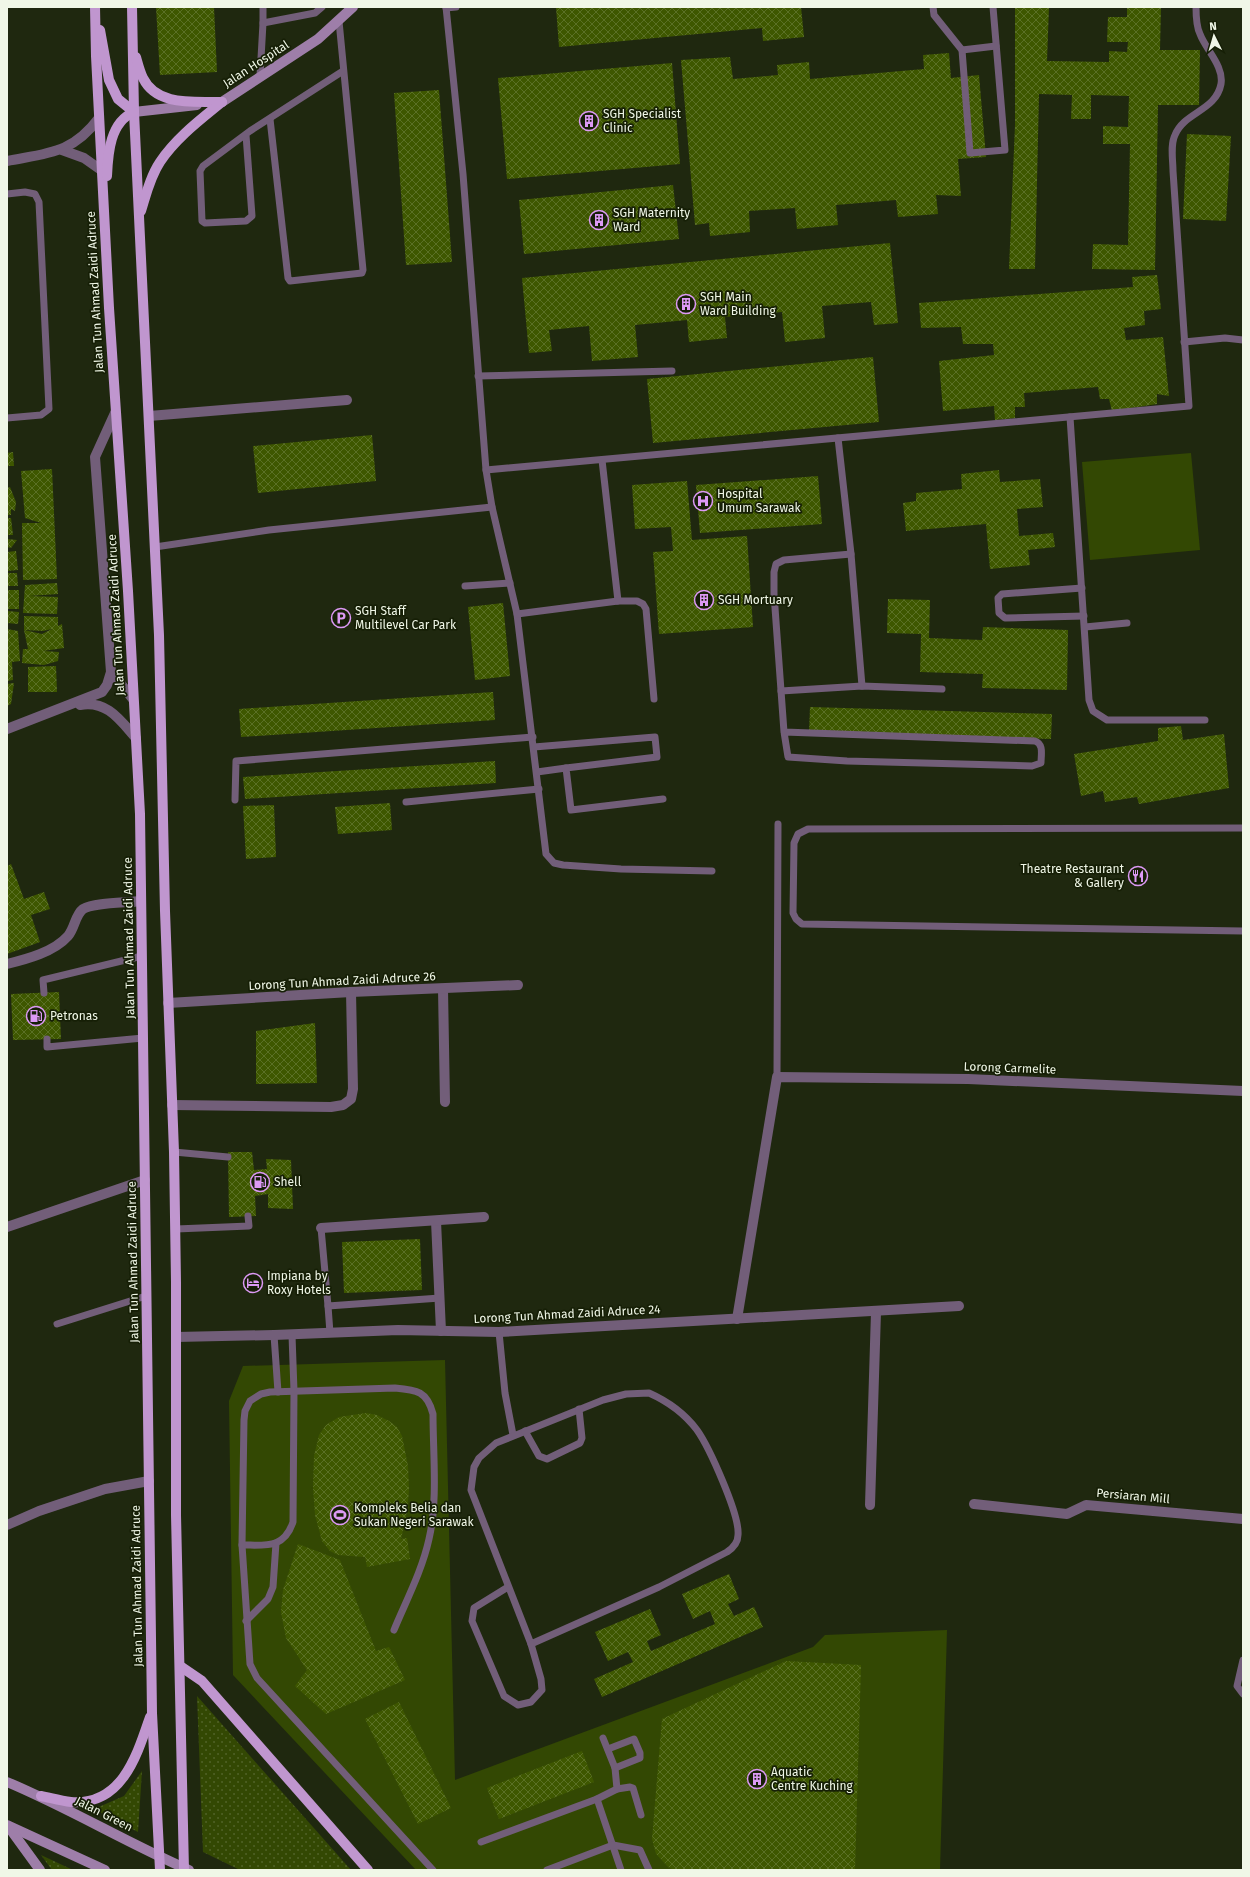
<svg xmlns="http://www.w3.org/2000/svg" width="1250" height="1877" viewBox="0 0 1250 1877" font-family="'Fira Sans',sans-serif">
	<style>
		.grass { fill: url(#grass-dots) }
		.garden { fill: #334803 }
		.building { fill: url(#building-cross-hatch) }
		.lines { fill: none; stroke-linecap: round; stroke-linejoin: round }
		.lane { stroke: #725e79; stroke-width: 7 }
		.street { stroke: #725e79; stroke-width: 10 }
		.secondary { stroke: #9e7ea9; stroke-width: 10 }
		.primary { stroke: #c096cf; stroke-width: 10 }
		.labels { text-anchor: middle; dominant-baseline: central; stroke-width: 3.5; stroke-linejoin: round; paint-order: stroke }
		.street-label { font-size: 12px; fill: #f0f7e7; stroke: #161f06 }
		.poi-label { font-size: 12px; fill: #f0f7e7; stroke: #161f06; text-anchor: start }
	</style>
	<defs>
		<pattern id="grass-dots" width="8" height="8" patternUnits="userSpaceOnUse"><rect width="8" height="8" fill="#334803"/><path d="M2 2h.1M6 6h.1" fill="none" stroke="#516328" stroke-width="1.8" stroke-linecap="round"/></pattern>
		<pattern id="building-cross-hatch" width="8" height="8" patternUnits="userSpaceOnUse"><rect width="8" height="8" fill="#3e5700"/><path d="M0 0l8 8M0 8l8-8" fill="none" stroke="#5a7025"/></pattern>
	</defs>
	<rect width="100%" height="100%" fill="#1f280f"/>
	<g class="grass">
		<path d="M 197,1696 L 351,1870 L 240,1870 L 203,1852 Z"/>
		<path d="M 142,1771 L 138,1832 L 94,1809 L 124,1796 Z"/>
		<path d="M 41,1855 L 73,1870 L 52,1870 Z"/>
	</g>
	<g class="garden">
		<path d="M 1191,453 L 1200,550 L 1090,560 L 1082,462 Z"/>
		<path d="M 445,1360 L 455,1780 L 813,1647 L 825,1635 L 947,1630 L 940,1870 L 416,1870 L 233,1675 L 229,1401 L 243,1366 Z"/>
	</g>
	<g class="building">
		<path d="M 156,7 L 214,7 L 217,72 L 160,75 Z"/>
		<path d="M 556,7 L 801,7 L 804,37 L 763,41 L 762,28 L 559,47 Z"/>
		<path d="M 1015,7 L 1049,7 L 1047,61 L 1109,62 L 1109,51 L 1127,52 L 1128,42 L 1107,42 L 1108,17 L 1127,17 L 1127,7 L 1161,7 L 1160,50 L 1200,50 L 1199,105 L 1158,105 L 1155,270 L 1092,269 L 1093,244 L 1128,245 L 1130,144 L 1103,144 L 1103,126 L 1128,127 L 1129,96 L 1091,95 L 1091,119 L 1071,119 L 1072,95 L 1039,94 L 1035,269 L 1009,269 L 1015,125 Z"/>
		<path d="M 949,53 L 951,78 L 979,75 L 986,157 L 958,159 L 961,196 L 936,195 L 938,214 L 898,217 L 896,200 L 836,205 L 838,225 L 797,229 L 795,208 L 749,211 L 750,232 L 710,236 L 709,223 L 695,225 L 681,60 L 730,57 L 733,79 L 778,75 L 777,65 L 809,62 L 810,79 L 924,69 L 923,55 Z"/>
		<path d="M 672,63 L 680,164 L 507,179 L 498,78 Z"/>
		<path d="M 439,90 L 452,262 L 406,265 L 394,93 Z"/>
		<path d="M 1187,134 L 1231,136 L 1226,221 L 1183,219 Z"/>
		<path d="M 673,185 L 679,239 L 524,254 L 519,200 Z"/>
		<path d="M 890,243 L 898,323 L 874,325 L 871,302 L 822,306 L 825,338 L 785,342 L 782,312 L 725,317 L 727,338 L 689,342 L 687,320 L 635,325 L 638,357 L 592,361 L 589,326 L 549,330 L 552,351 L 529,353 L 522,278 Z"/>
		<path d="M 1157,275 L 1161,309 L 1144,311 L 1145,325 L 1124,328 L 1126,340 L 1163,337 L 1169,396 L 1157,394 L 1157,404 L 1112,411 L 1109,399 L 1100,399 L 1098,387 L 1024,393 L 1025,407 L 1015,407 L 1015,418 L 995,420 L 994,406 L 943,411 L 939,361 L 994,355 L 993,344 L 963,344 L 961,327 L 921,328 L 919,303 L 1133,287 L 1132,277 Z"/>
		<path d="M 873,357 L 879,422 L 653,443 L 647,379 Z"/>
		<path d="M 372,435 L 376,481 L 258,493 L 253,446 Z"/>
		<path d="M 13,452 L 14,466 L 7,466 L 7,453 Z"/>
		<path d="M 52,469 L 57,579 L 23,580 L 22,523 L 41,523 L 25,518 L 21,471 Z"/>
		<path d="M 999,470 L 1000,482 L 1040,479 L 1043,507 L 1017,509 L 1019,536 L 1053,533 L 1055,547 L 1028,550 L 1030,565 L 990,569 L 986,524 L 906,531 L 903,503 L 916,501 L 916,493 L 962,489 L 961,474 Z"/>
		<path d="M 818,476 L 822,524 L 700,533 L 696,485 Z"/>
		<path d="M 687,481 L 692,540 L 747,536 L 753,627 L 659,634 L 653,552 L 673,551 L 671,527 L 635,529 L 632,485 Z"/>
		<path d="M 10,487 L 16,502 L 15,511 L 11,509 L 11,515 L 7,515 L 7,488 Z"/>
		<path d="M 7,518 L 11,518 L 13,535 L 7,535 Z"/>
		<path d="M 7,539 L 17,540 L 11,548 L 7,547 Z"/>
		<path d="M 16,551 L 18,570 L 7,571 L 7,552 Z"/>
		<path d="M 7,573 L 17,573 L 18,586 L 7,586 Z"/>
		<path d="M 57,583 L 58,594 L 29,596 L 58,597 L 57,614 L 23,613 L 25,585 Z"/>
		<rect x="7" y="590" width="12" height="19"/>
		<path d="M 888,599 L 930,600 L 929,638 L 982,640 L 983,627 L 1068,630 L 1067,690 L 982,688 L 983,674 L 920,672 L 921,634 L 887,633 Z"/>
		<path d="M 503,603 L 510,676 L 475,680 L 468,607 Z"/>
		<path d="M 7,611 L 19,612 L 18,624 L 7,623 Z"/>
		<path d="M 24,616 L 58,617 L 58,626 L 62,624 L 64,648 L 43,651 L 59,652 L 58,661 L 44,665 L 22,663 L 23,649 L 28,649 L 24,630 L 42,634 L 52,629 L 43,631 L 24,630 Z"/>
		<path d="M 7,629 L 18,631 L 20,661 L 12,662 L 13,680 L 7,681 Z"/>
		<path d="M 56,666 L 57,692 L 28,692 L 28,667 Z"/>
		<path d="M 14,683 L 11,704 L 7,706 L 7,684 Z"/>
		<path d="M 493,692 L 495,720 L 241,737 L 239,709 Z"/>
		<path d="M 810,707 L 1052,714 L 1051,739 L 809,732 Z"/>
		<path d="M 1181,726 L 1183,740 L 1224,734 L 1229,788 L 1139,804 L 1137,797 L 1105,802 L 1103,791 L 1081,796 L 1074,754 L 1158,741 L 1158,728 Z"/>
		<path d="M 495,761 L 496,783 L 245,799 L 243,777 Z"/>
		<path d="M 390,803 L 392,830 L 338,834 L 335,807 Z"/>
		<path d="M 274,805 L 276,857 L 246,859 L 243,806 Z"/>
		<path d="M 11,864 L 24,899 L 44,892 L 50,909 L 31,915 L 40,942 L 7,954 L 7,866 Z"/>
		<path d="M 59,992 L 61,1039 L 13,1040 L 11,994 Z"/>
		<path d="M 315,1023 L 317,1083 L 256,1084 L 256,1031 Z"/>
		<path d="M 228,1152 L 252,1152 L 254,1170 L 267,1169 L 266,1159 L 291,1160 L 293,1209 L 268,1208 L 268,1194 L 255,1196 L 256,1216 L 229,1217 Z"/>
		<path d="M 420,1239 L 422,1290 L 344,1293 L 342,1242 Z"/>
		<path d="M 366,1413 L 377,1415 L 389,1421 L 397,1427 L 402,1436 L 408,1466 L 409,1490 L 407,1512 L 401,1539 L 407,1538 L 410,1559 L 367,1567 L 365,1557 L 338,1555 L 330,1551 L 322,1541 L 315,1515 L 313,1487 L 314,1456 L 319,1435 L 326,1425 L 339,1417 Z"/>
		<path d="M 298,1544 L 340,1560 L 376,1651 L 389,1647 L 405,1680 L 326,1714 L 295,1686 L 307,1670 L 286,1638 L 281,1612 L 283,1590 Z"/>
		<path d="M 729,1574 L 739,1599 L 728,1604 L 734,1616 L 754,1607 L 763,1627 L 602,1697 L 594,1679 L 633,1662 L 628,1652 L 608,1661 L 595,1632 L 650,1609 L 661,1635 L 647,1641 L 651,1651 L 715,1624 L 710,1611 L 693,1619 L 682,1594 Z"/>
		<path d="M 786,1661 L 861,1665 L 855,1870 L 674,1870 L 668,1867 L 656,1854 L 652,1839 L 662,1719 Z"/>
		<path d="M 399,1702 L 451,1808 L 418,1824 L 365,1719 Z"/>
		<path d="M 582,1751 L 594,1782 L 499,1819 L 487,1788 Z"/>
	</g>
	<g class="lines">
		<g class="lane">
			<path d="M 263,7 L 263,23 L 315,13 L 322,7"/>
			<path d="M 446,7 L 463,174 L 486,470 L 492,507 L 517,614 L 546,854 L 554,863 L 563,865 L 621,869 L 712,871"/>
			<path d="M 933,7 L 934,15 L 962,50 L 970,153 L 1005,150 L 993,7"/>
			<path d="M 446,8 L 456,7"/>
			<path d="M 962,50 L 996,46"/>
			<path d="M 260,76 L 263,23"/>
			<path d="M 270,119 L 288,278 L 290,281 L 362,273 L 363,270 L 339,21"/>
			<path d="M 246,135 L 252,216 L 246,221 L 205,223 L 202,221 L 200,171 L 203,166 L 250,131 L 343,71"/>
			<path d="M 7,194 L 25,192 L 35,194 L 39,202 L 49,409 L 41,415 L 7,418"/>
			<path d="M 1184,342 L 1225,338 L 1243,340"/>
			<path d="M 478,376 L 672,371"/>
			<path d="M 1070,417 L 1089,700 L 1093,711 L 1107,720 L 1205,720"/>
			<path d="M 838,438 L 851,554 L 862,686"/>
			<path d="M 602,460 L 618,601"/>
			<path d="M 486,470 L 1189,406 L 1173,171 C 1173,160 1170,145 1175,135 C 1184,112 1216,111 1221,84 C 1224,66 1206,50 1200,34 C 1196,26 1196,16 1196,7"/>
			<path d="M 155,547 L 269,530 L 492,507"/>
			<path d="M 465,586 L 510,583"/>
			<path d="M 1082,588 L 1002,594 L 998,598 L 999,613 L 1005,618 L 1084,616"/>
			<path d="M 517,614 L 618,601 L 637,601 L 643,604 L 646,609 L 654,699"/>
			<path d="M 1085,627 L 1127,623"/>
			<path d="M 781,691 L 862,686 L 942,689"/>
			<path d="M 784,732 L 1035,741 C 1044,744 1041,755 1041,763 L 1032,766 L 847,761 L 788,757 L 784,732 L 774,594 L 774,572 L 776,564 L 784,560 L 851,554"/>
			<path d="M 534,747 L 655,737 L 657,757 L 566,768 L 571,810 L 663,799"/>
			<path d="M 537,772 L 566,768"/>
			<path d="M 235,800 L 236,761 L 533,737"/>
			<path d="M 406,802 L 539,789"/>
			<path d="M 1243,828 L 808,829 L 798,834 L 794,843 L 793,913 L 796,919 L 802,924 L 1243,931"/>
			<path d="M 44,993 L 43,980 L 142,956"/>
			<path d="M 47,1039 L 47,1047 L 143,1038"/>
			<path d="M 777,1077 L 778,824"/>
			<path d="M 174,1152 L 228,1157"/>
			<path d="M 321,1228 L 328,1306 L 440,1298"/>
			<path d="M 176,1229 L 249,1226 L 248,1216"/>
			<path d="M 328,1306 L 330,1333"/>
			<path d="M 57,1324 L 146,1296"/>
			<path d="M 499,1332 L 505,1393 L 513,1435"/>
			<path d="M 274,1335 L 278,1392"/>
			<path d="M 649,1393 C 667,1401 685,1414 697,1430 C 709,1447 740,1515 738,1535 C 738,1542 733,1548 727,1552 L 659,1587 L 531,1644 L 471,1490 L 474,1467 L 479,1458 L 496,1443 L 603,1400 L 626,1394 Z"/>
			<path d="M 525,1431 L 539,1456 L 547,1459 L 580,1443 L 582,1438 L 579,1409"/>
			<path d="M 242,1545 C 266,1545 284,1549 293,1522 L 294,1391 L 292,1335"/>
			<path d="M 508,1587 L 474,1608 L 472,1621 L 504,1696 L 518,1705 L 531,1702 L 542,1690 L 541,1679 L 531,1644"/>
			<path d="M 246,1621 L 268,1599 L 273,1587 L 276,1543"/>
			<path d="M 394,1630 C 406,1601 422,1571 429,1539 C 438,1501 433,1454 433,1414 C 427,1391 417,1390 395,1388 L 270,1392 L 261,1394 L 250,1401 L 245,1411 L 244,1420 L 242,1545 L 250,1664 L 257,1678 L 433,1870"/>
			<path d="M 1243,1660 L 1237,1686 L 1243,1694"/>
			<path d="M 608,1749 L 634,1739 L 640,1753 L 640,1758 L 615,1768"/>
			<path d="M 617,1789 L 630,1787 L 633,1788 L 641,1815"/>
			<path d="M 597,1799 L 617,1789 L 615,1768 L 603,1738"/>
			<path d="M 481,1842 L 597,1799 L 621,1870"/>
			<path d="M 547,1870 L 613,1845 L 640,1850 L 649,1870"/>
		</g>
		<g class="street">
			<path d="M 62,150 L 84,158 L 101,170"/>
			<path d="M 7,161 C 48,153 72,154 99,118"/>
			<path d="M 149,416 L 347,400"/>
			<path d="M 111,672 L 133,699"/>
			<path d="M 80,705 C 107,700 120,720 136,738"/>
			<path d="M 7,729 L 102,692 L 107,685 L 111,672 L 95,457 L 115,413"/>
			<path d="M 7,964 C 27,959 54,952 68,936 C 75,928 75,915 83,909 C 95,902 126,903 141,901"/>
			<path d="M 443,989 L 445,1102"/>
			<path d="M 168,1003 L 351,992 L 518,985"/>
			<path d="M 172,1105 L 331,1107 L 343,1105 L 351,1099 L 353,1089 L 351,992"/>
			<path d="M 436,1221 L 441,1331"/>
			<path d="M 7,1227 L 145,1180"/>
			<path d="M 321,1228 L 484,1217"/>
			<path d="M 737,1319 L 777,1077 L 968,1079 L 1243,1091"/>
			<path d="M 176,1337 L 274,1335 L 398,1330 L 499,1332 L 959,1306"/>
			<path d="M 974,1504 L 1067,1514 L 1086,1505 L 1243,1519"/>
			<path d="M 870,1505 L 876,1312"/>
			<path d="M 7,1525 L 39,1511 L 105,1489 L 149,1481"/>
		</g>
		<g class="secondary">
			<path d="M 214,103 L 222,102 L 318,39 L 353,7"/>
			<path d="M 134,112 L 197,105"/>
			<path d="M 7,1782 C 69,1808 127,1843 189,1870"/>
			<path d="M 7,1825 L 105,1870"/>
			<path d="M 8,1826 L 40,1870"/>
		</g>
		<g class="primary">
			<path d="M 95,7 L 96,56 L 109,308 L 128,591 L 140,814 L 152,1713 L 160,1870"/>
			<path d="M 132,7 L 134,112 L 159,635 L 165,911 L 174,1152 L 176,1282 L 176,1515 L 184,1870"/>
			<path d="M 100,30 L 109,80 L 118,99 L 134,112"/>
			<path d="M 136,57 C 138,64 140,72 143,78 C 157,107 195,101 222,102"/>
			<path d="M 107,176 C 108,153 110,122 134,112"/>
			<path d="M 141,211 C 146,195 150,177 160,162 C 176,138 200,120 222,102"/>
			<path d="M 180,1666 L 202,1681 L 368,1870"/>
			<path d="M 41,1796 C 51,1798 61,1801 71,1802 C 122,1806 137,1755 150,1717"/>
		</g>
	</g>
	<defs>
		<symbol id="building-ring" viewBox="-11 -11 22 22"><circle r="9.5" fill="#161f06" stroke="#dc99f4" stroke-width="1.5"/><path d="M-4-6H4V6H1V3H-1V6H-4ZM-2.5-4.3h1.7v1.8h-1.7ZM.8-4.3h1.7v1.8H.8ZM-2.5-1h1.7V.8h-1.7ZM.8-1h1.7V.8H.8Z" fill="#dc99f4"/></symbol>
		<symbol id="hospital-ring" viewBox="-11 -11 22 22"><circle r="9.5" fill="#161f06" stroke="#dc99f4" stroke-width="1.5"/><path d="M-5-5h3v3.5h4V-5h3V5h-3V1.5h-4V5h-3Z" fill="#dc99f4"/></symbol>
		<symbol id="parking-ring" viewBox="-11 -11 22 22"><circle r="9.5" fill="#161f06" stroke="#dc99f4" stroke-width="1.5"/><path d="M-3.5-5.5H1a3.5 3.5 0 0 1 0 7H-1V5.5H-3.5ZM-1-3.4V-.6H.8a1.4 1.4 0 0 0 0-2.8Z" fill="#dc99f4"/></symbol>
		<symbol id="restaurant-ring" viewBox="-11 -11 22 22"><circle r="9.5" fill="#161f06" stroke="#dc99f4" stroke-width="1.5"/><path d="M-5-6h1v4h1v-4h1v4h1v-4h1v5L-1.5 .5V6h-2V.5L-5-1ZM5-6V6H3V1.5H1.5Q1.5-4 5-6Z" fill="#dc99f4"/></symbol>
		<symbol id="fuel-ring" viewBox="-11 -11 22 22"><circle r="9.5" fill="#161f06" stroke="#dc99f4" stroke-width="1.5"/><path d="M-5.5-6h7V0h2V4h1.3V-2.5L3-4.5l.8-.8L6-3V5H2.5V1h-1V6h-7ZM-4.2-4.7v3.2H.2V-4.7Z" fill="#dc99f4"/></symbol>
		<symbol id="hotel-ring" viewBox="-11 -11 22 22"><circle r="9.5" fill="#161f06" stroke="#dc99f4" stroke-width="1.5"/><path d="M-6-4.5h1.5V1H6V5H4.5V3h-9V5H-6ZM-4 0a1.8 1.8 0 1 1 3.6 0ZM.5 0V-2.5h3Q6-2.5 6 0Z" fill="#dc99f4"/></symbol>
		<symbol id="stadium-ring" viewBox="-11 -11 22 22"><circle r="9.5" fill="#161f06" stroke="#dc99f4" stroke-width="1.5"/><path d="M0-5a6.5 5 0 1 0 0 10a6.5 5 0 1 0 0-10ZM-3.5-1.8h7v3.6h-7Z" fill="#dc99f4"/></symbol>
	</defs>
	<g fill-rule="evenodd">
		<use href="#building-ring" x="578" y="110" width="22" height="22"/>
		<use href="#building-ring" x="588" y="209" width="22" height="22"/>
		<use href="#building-ring" x="675" y="293" width="22" height="22"/>
		<use href="#hospital-ring" x="692" y="490" width="22" height="22"/>
		<use href="#building-ring" x="693" y="589" width="22" height="22"/>
		<use href="#parking-ring" x="330" y="607" width="22" height="22"/>
		<use href="#restaurant-ring" x="1127" y="865" width="22" height="22"/>
		<use href="#fuel-ring" x="25" y="1005" width="22" height="22"/>
		<use href="#fuel-ring" x="249" y="1171" width="22" height="22"/>
		<use href="#hotel-ring" x="242" y="1272" width="22" height="22"/>
		<use href="#stadium-ring" x="329" y="1504" width="22" height="22"/>
		<use href="#building-ring" x="746" y="1768" width="22" height="22"/>
	</g>
	<g class="labels">
		<g class="street-label">
			<text transform="translate(256 64) rotate(-33)">Jalan Hospital</text>
			<text transform="translate(95 292) rotate(-93)">Jalan Tun Ahmad Zaidi Adruce</text>
			<text transform="translate(116 615) rotate(-93)">Jalan Tun Ahmad Zaidi Adruce</text>
			<text transform="translate(129 938) rotate(-91)">Jalan Tun Ahmad Zaidi Adruce</text>
			<text transform="translate(342 981) rotate(-3)">Lorong Tun Ahmad Zaidi Adruce 26</text>
			<text transform="translate(1010 1068) rotate(2)">Lorong Carmelite</text>
			<text transform="translate(133 1262) rotate(-91)">Jalan Tun Ahmad Zaidi Adruce</text>
			<text transform="translate(567 1314) rotate(-3)">Lorong Tun Ahmad Zaidi Adruce 24</text>
			<text transform="translate(1133 1496) rotate(5)">Persiaran Mill</text>
			<text transform="translate(137 1586) rotate(-91)">Jalan Tun Ahmad Zaidi Adruce</text>
			<text transform="translate(104 1814) rotate(27)">Jalan Green</text>
		</g>
		<g class="poi-label">
			<text x="603" y="114">SGH Specialist<tspan x="603" dy="14">Clinic</tspan></text>
			<text x="613" y="213">SGH Maternity<tspan x="613" dy="14">Ward</tspan></text>
			<text x="700" y="297">SGH Main<tspan x="700" dy="14">Ward Building</tspan></text>
			<text x="717" y="494">Hospital<tspan x="717" dy="14">Umum Sarawak</tspan></text>
			<text x="718" y="600">SGH Mortuary</text>
			<text x="355" y="611">SGH Staff<tspan x="355" dy="14">Multilevel Car Park</tspan></text>
			<text x="1124" y="869" text-anchor="end">Theatre Restaurant<tspan x="1124" dy="14">&amp; Gallery</tspan></text>
			<text x="50" y="1016">Petronas</text>
			<text x="274" y="1182">Shell</text>
			<text x="267" y="1276">Impiana by<tspan x="267" dy="14">Roxy Hotels</tspan></text>
			<text x="354" y="1508">Kompleks Belia dan<tspan x="354" dy="14">Sukan Negeri Sarawak</tspan></text>
			<text x="771" y="1772">Aquatic<tspan x="771" dy="14">Centre Kuching</tspan></text>
		</g>
	</g>
	<rect width="1250" height="1877" fill="none" stroke="#f0f7e7" stroke-width="16"/>
	<g transform="translate(1214 36) rotate(355)" stroke="#161f06" stroke-width="3" paint-order="stroke">
	<path d="M0-3L7 15L0 10L-7 15Z" fill="#f0f7e7"/>
	<text y="-6" font-size="11" font-weight="bold" text-anchor="middle" fill="#f0f7e7">N</text>
	</g>
</svg>
